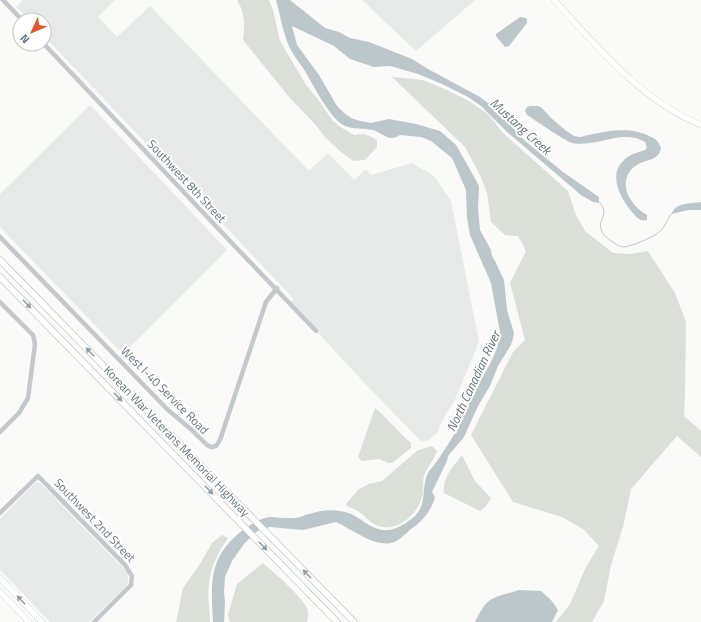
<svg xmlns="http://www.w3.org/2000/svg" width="701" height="622" viewBox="0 0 701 622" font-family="'Titillium Web',sans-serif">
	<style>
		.built { fill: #e8e9e9 }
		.green { fill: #dadfd7 }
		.water { fill: #bbc7cb }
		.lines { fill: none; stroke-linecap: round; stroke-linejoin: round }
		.stream { stroke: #bbc7cb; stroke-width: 1 }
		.major-casing { stroke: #b5babe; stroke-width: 6 }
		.highway-casing { stroke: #b4b9bd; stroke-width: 7 }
		.minor { stroke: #c3c8cc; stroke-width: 4.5 }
		.major { stroke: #fff; stroke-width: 5.5 }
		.highway { stroke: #fff; stroke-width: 6 }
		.oneway { fill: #939fa8 }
		.labels { text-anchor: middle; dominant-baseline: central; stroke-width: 4; stroke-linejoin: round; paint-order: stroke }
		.street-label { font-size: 12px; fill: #657683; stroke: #fff }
		.water-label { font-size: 13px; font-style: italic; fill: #60757c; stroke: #fff }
	</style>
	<rect width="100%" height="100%" fill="#fafaf8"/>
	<g class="built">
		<path d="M 23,0 L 115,0 L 98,17 L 117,37 L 150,6 L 309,171 L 328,153 L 354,180 L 366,169 L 371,175 L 412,163 L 434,176 L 451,201 L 479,342 L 454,402 L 445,415 L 437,433 L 429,440 L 422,442 L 374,393 L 290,303 L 294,299 L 44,36 L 44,20 L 29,20 L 16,7 Z"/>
		<path d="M 362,0 L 475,0 L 416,51 Z"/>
		<path d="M 90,105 L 227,250 L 123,354 L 0,227 L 0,194 Z"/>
		<path d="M 36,482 L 40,483 L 126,571 L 128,574 L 128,582 L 126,586 L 89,622 L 50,622 L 0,570 L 0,519 Z"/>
	</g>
	<g class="green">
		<path d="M 237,0 L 269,0 L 273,10 L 280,41 L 306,85 L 317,98 L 333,121 L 342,128 L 354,135 L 363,134 L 370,136 L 377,140 L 377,147 L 365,160 L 353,161 L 341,152 L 325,137 L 315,124 L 290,98 L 243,40 C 245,25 245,13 237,0 Z"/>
		<path d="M 392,77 L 423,80 L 449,91 L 469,101 L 488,114 L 503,133 L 568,191 L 576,215 L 585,231 L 613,253 L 631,254 L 648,251 L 675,293 L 686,322 L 685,395 L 684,416 L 701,431 L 701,457 L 677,436 L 631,489 L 623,527 L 611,565 L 604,601 L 592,622 L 556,622 L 570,604 L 586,567 L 599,546 L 583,529 L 562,517 L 513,502 L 471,435 L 513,352 L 525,340 L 510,283 L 526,251 L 518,236 L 505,235 L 491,222 L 487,193 L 480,175 L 465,147 Z"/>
		<path d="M 375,408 C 388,419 398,432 411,443 L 411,448 L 392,463 L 388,463 L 379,459 L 362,461 L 358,457 Z"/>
		<path d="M 432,446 L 437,451 C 434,459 429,465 425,473 C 422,479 424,487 423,494 C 419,513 398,533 378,526 C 368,522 366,516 358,511 C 355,509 350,508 347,506 L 346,504 L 359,489 L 369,484 L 382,481 L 418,450 Z"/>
		<path d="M 462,455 L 475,481 L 491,498 L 485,507 L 480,511 L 444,493 C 442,477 454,466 462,455 Z"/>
		<path d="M 222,535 L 228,538 C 219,551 210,568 209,584 C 207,596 210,610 210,622 L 176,622 L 183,588 L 200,564 L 212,543 Z"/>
		<path d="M 263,563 C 273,572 307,600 308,612 C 309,615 307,619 307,622 L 230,622 L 228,615 L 237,584 Z"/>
	</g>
	<g class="water">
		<path d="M 276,0 L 290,0 L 325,28 L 339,32 L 350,38 L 369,42 L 412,59 L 428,69 L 480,97 L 497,110 L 525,141 L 563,172 L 599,197 L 599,203 L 593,202 L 581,195 L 507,132 L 481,106 L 468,97 L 442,84 L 418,74 L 390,66 L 374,67 L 350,59 L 334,46 L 292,26 L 297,45 L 319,75 L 337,106 L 343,112 L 351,118 L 360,121 L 371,123 L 389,119 L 416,124 L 440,131 L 456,145 L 477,182 L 479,187 L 478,208 L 480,230 L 491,250 L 492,256 L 495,261 L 504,280 L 507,310 L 514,333 L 513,338 L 511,345 L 498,366 L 490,386 L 478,406 L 464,437 L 448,456 L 447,461 L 432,492 L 435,497 C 431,511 423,521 411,529 C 405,534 398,542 391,543 C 374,547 350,528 336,522 L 303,530 L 270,527 L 259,530 L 255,533 L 244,544 L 232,561 L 225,577 L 224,592 L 225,602 L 224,622 L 213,622 C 211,582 208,557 243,530 C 251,524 261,518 270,517 C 278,517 287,519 295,518 C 299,518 304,515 309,514 C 321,510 332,509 345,512 C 360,515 371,532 389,530 C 398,529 414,519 419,511 C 426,499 422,484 428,473 C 430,469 433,467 435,464 C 442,454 449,443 455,433 C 464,416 471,399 480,382 C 489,365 499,351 500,332 L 491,283 L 470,235 L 467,218 L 466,190 L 452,158 L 431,141 L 421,137 L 400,135 C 388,143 383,133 373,130 C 363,128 352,130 343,125 C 328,116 312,82 303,68 C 297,59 290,51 287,41 C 282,28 280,14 276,0 Z"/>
		<path d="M 520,17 L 526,18 L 527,20 L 527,23 L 509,46 L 505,47 L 496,36 L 496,34 Z"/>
		<path d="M 530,106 L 538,106 L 542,108 L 550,117 L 565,130 L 574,136 L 580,137 C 603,132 629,125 651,137 C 656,139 659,142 661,148 C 659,161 646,159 637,165 C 626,171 623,184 628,195 C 634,205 637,209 647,215 L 647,220 C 640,222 636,217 632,212 C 621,199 608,175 623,161 C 629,154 637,153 645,150 L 647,148 L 645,142 C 622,128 597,148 572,143 C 565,141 535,120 527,115 L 525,111 L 527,107 Z"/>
		<path d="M 701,202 L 701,210 L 688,210 L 672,214 C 675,202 691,204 701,202 Z"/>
		<path d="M 519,590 L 541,591 L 551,600 L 558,610 L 552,622 L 475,622 C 479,614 485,601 494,598 C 502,594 511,593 519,590 Z"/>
	</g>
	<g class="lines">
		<path class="stream" d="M 600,203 C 610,215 598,218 601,229 C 602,234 606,237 610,240 C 614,243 619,247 624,247 C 632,246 651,238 658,233 C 666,227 667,219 672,213"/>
		<defs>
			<g id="major">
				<path d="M 554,0 C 598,47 640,100 701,125"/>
				<path d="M 0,578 L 42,622"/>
				<path d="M 0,592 L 29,622"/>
			</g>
			<g id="highway">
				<path d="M 0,260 L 354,622"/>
				<path d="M 0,277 L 337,622"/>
			</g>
		</defs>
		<use href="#major" class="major-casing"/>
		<use href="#highway" class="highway-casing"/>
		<g class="minor">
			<path d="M 3,0 L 22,20"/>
			<path d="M 44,44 L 229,240 L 316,331"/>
			<path d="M 0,237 L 168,410 L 193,431 L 207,445 L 211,447 L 216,446 L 220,440 L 266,302 L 277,288"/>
			<path d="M 0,302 L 33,335 L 35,344 L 28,398 L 19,413 L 0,432"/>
			<path d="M 0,513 L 38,476 L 125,565 L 132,576 L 131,585 L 94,622"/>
		</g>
		<use href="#major" class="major"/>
		<use href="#highway" class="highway"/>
	</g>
	<defs><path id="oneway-solid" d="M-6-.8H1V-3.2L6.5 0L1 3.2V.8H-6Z"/></defs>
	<g class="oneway">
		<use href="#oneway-solid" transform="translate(27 304) rotate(46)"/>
		<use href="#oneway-solid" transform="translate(90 352) rotate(-134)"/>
		<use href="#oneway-solid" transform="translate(118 397) rotate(46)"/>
		<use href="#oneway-solid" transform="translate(209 490) rotate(46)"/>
		<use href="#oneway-solid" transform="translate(263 546) rotate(46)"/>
		<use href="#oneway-solid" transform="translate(307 574) rotate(-134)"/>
		<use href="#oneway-solid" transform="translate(21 600) rotate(-134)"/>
	</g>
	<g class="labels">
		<g class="street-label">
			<text transform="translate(187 181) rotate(47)">Southwest 8th Street</text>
			<text transform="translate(165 390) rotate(45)">West I-40 Service Road</text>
			<text transform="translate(177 441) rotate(46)">Korean War Veterans Memorial Highway</text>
			<text transform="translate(95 520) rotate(46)">Southwest 2nd Street</text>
		</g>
		<g class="water-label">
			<text transform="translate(521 126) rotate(42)">Mustang Creek</text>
			<text transform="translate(473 381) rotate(-65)">North Canadian River</text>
		</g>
	</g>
	<g transform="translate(32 32) rotate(226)"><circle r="19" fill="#ffffff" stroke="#c1c8cd"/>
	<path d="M0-3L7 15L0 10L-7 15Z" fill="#e4572e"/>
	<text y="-6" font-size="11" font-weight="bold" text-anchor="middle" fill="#657683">N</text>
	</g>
</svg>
